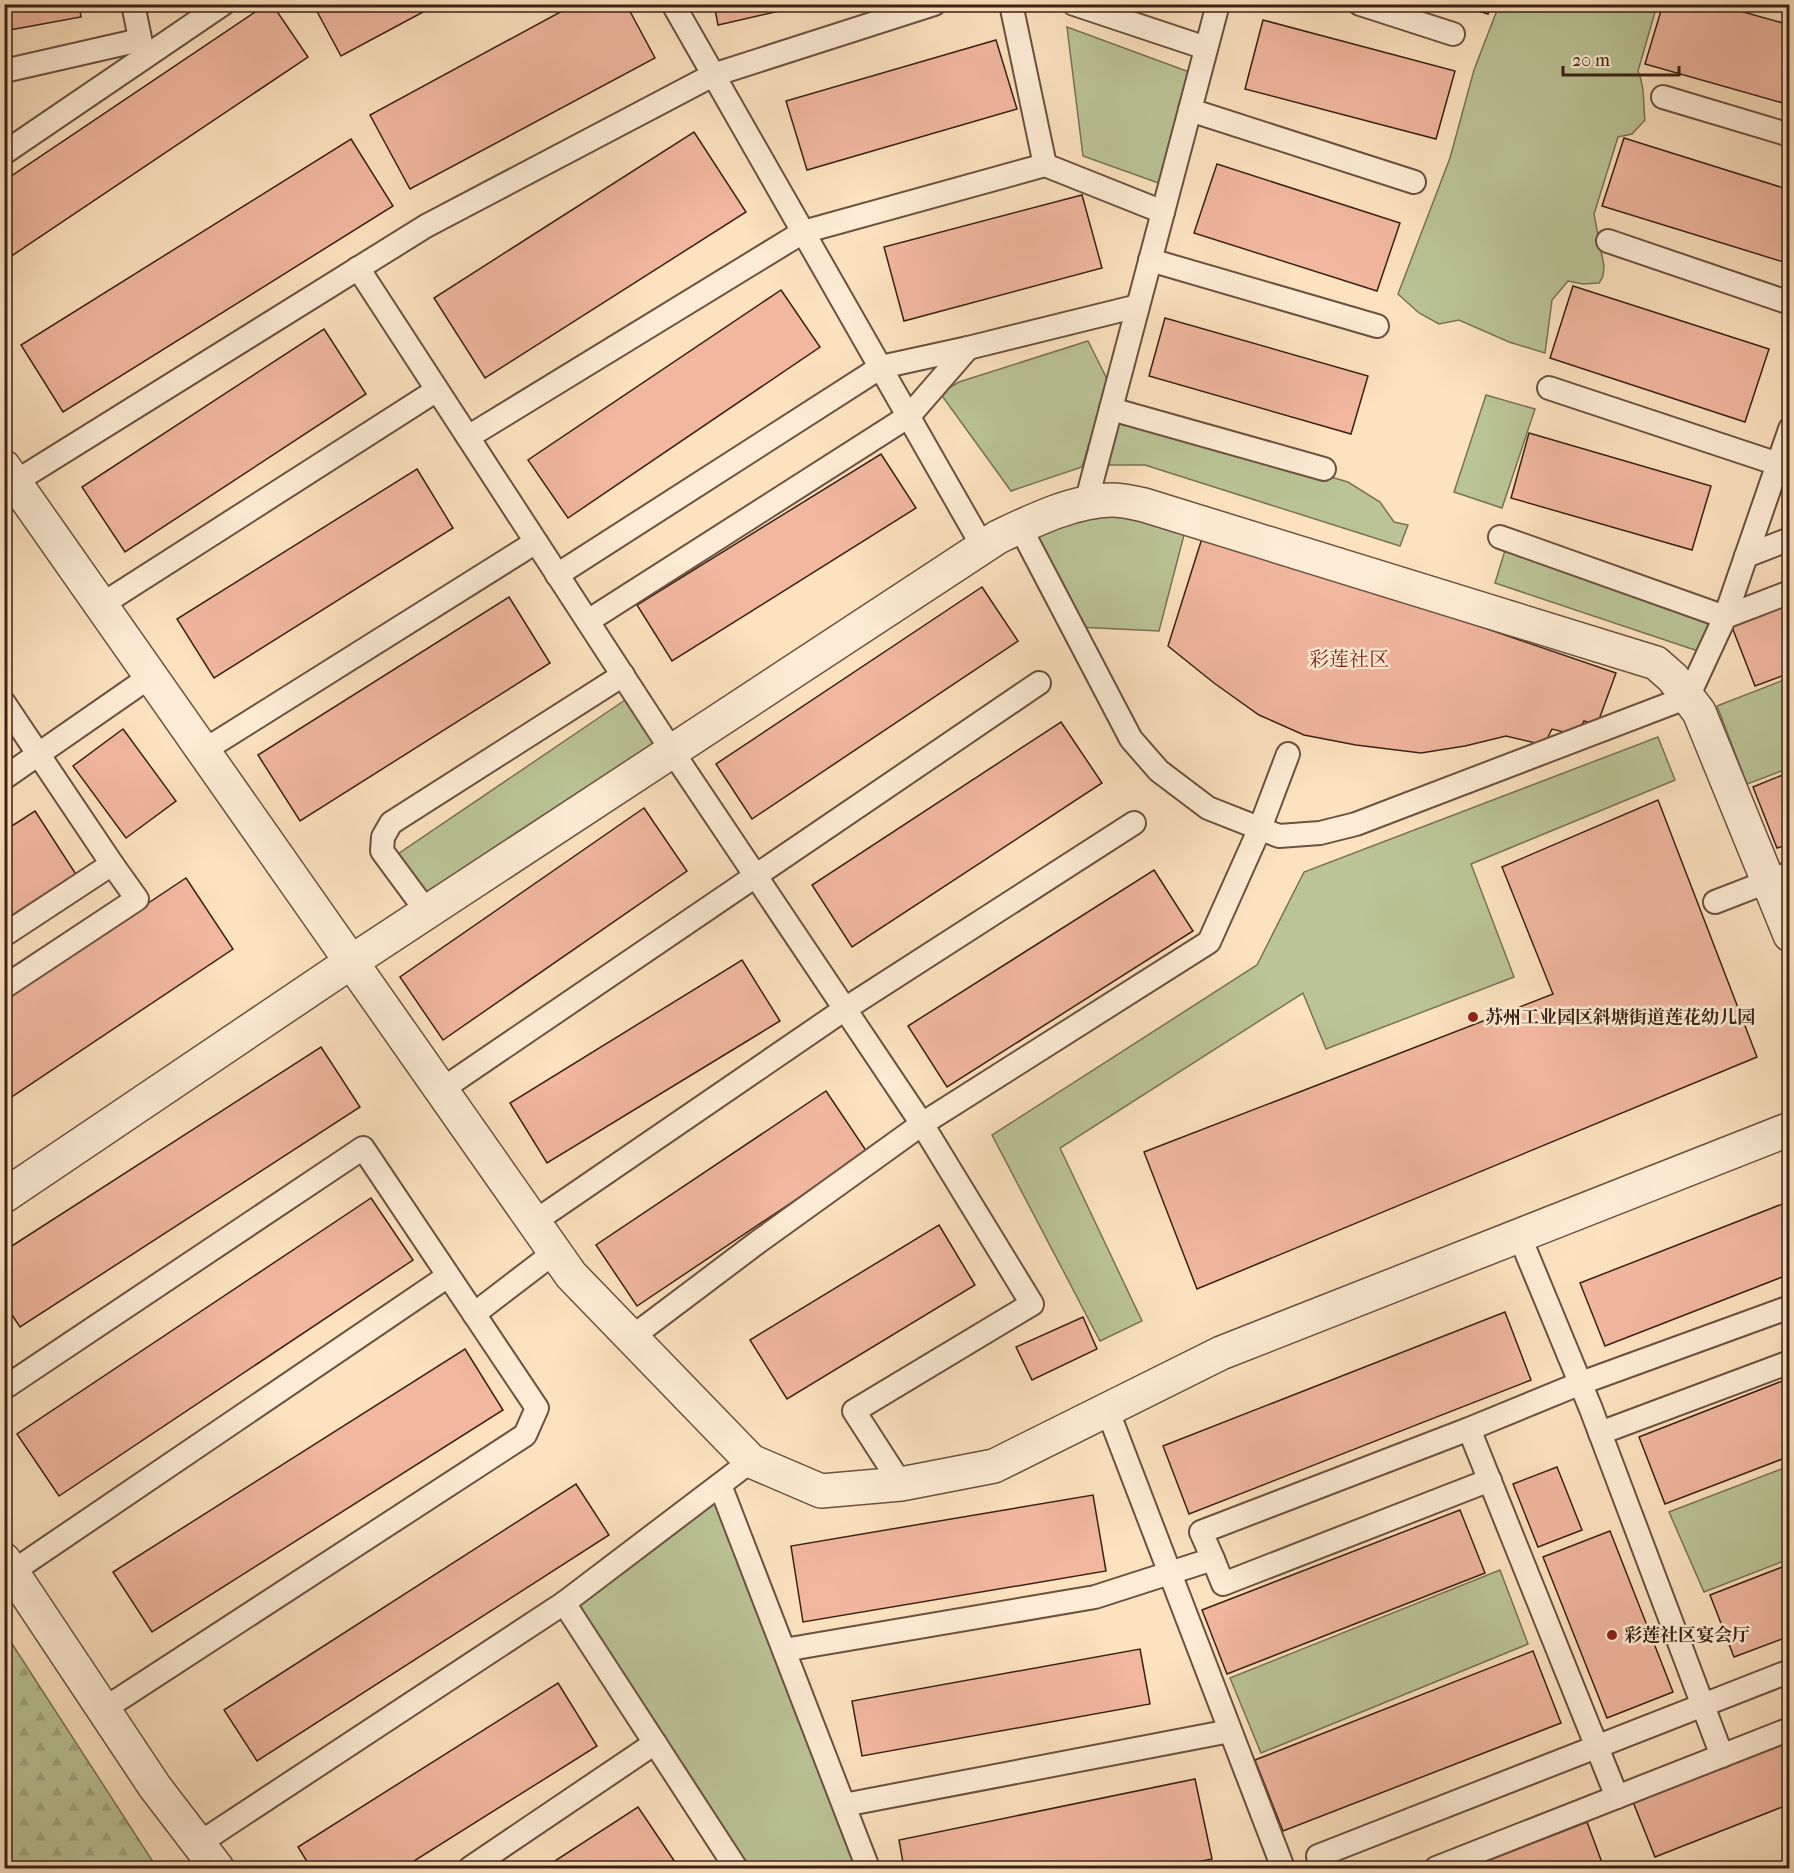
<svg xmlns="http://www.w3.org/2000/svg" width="1794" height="1873" viewBox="0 0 1794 1873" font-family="'IM FELL French Canon','Noto Serif SC',serif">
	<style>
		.grass { fill: #bac496; stroke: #7a7256; stroke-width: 1.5 }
		.forest { fill: url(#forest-firs); stroke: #7a7256; stroke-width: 1.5 }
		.building { fill: #f1b79f; stroke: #3b2115; stroke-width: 1.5 }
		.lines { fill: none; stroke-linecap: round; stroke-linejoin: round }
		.service-casing { stroke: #6b5140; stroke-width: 26 }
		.minor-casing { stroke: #6b5140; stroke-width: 36 }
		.service { stroke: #fdecd5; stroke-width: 22 }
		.minor { stroke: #fdecd5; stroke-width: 33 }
		.poi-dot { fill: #8f2418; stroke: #fdecd5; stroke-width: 2 }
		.labels { text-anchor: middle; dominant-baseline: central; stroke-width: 5; stroke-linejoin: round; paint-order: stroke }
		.poi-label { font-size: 18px; font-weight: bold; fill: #3b2115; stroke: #fdecd5; text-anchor: start }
		.neighbourhood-label { font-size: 20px; fill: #7a1f14; stroke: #fdecd5 }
	</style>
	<defs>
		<pattern id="forest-firs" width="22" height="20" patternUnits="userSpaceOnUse" patternTransform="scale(1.5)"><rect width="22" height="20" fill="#bac496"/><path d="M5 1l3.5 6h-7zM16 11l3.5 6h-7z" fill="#a1a880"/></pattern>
	</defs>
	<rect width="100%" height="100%" fill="#fce2bf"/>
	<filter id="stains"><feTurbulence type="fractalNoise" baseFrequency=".00333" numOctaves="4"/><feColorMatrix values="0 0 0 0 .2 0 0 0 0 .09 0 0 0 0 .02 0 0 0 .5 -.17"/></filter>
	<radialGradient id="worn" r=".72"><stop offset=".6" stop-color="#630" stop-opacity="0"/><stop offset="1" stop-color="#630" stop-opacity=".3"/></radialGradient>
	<g class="grass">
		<path d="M 1499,5 L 1657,5 L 1638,71 C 1645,87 1643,103 1645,120 L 1632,134 L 1618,137 L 1594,214 L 1604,266 L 1603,276 L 1599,283 L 1583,284 L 1568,281 L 1552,300 L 1545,353 L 1509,342 L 1459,320 L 1439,324 L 1419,313 L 1398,294 L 1450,158 L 1474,70 Z"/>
		<path d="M 1067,27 L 1192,73 L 1164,185 L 1083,156 Z"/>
		<path d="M 1088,341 L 1108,381 L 1082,467 L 1011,491 L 940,393 L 959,382 Z"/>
		<path d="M 1486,395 L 1535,409 L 1502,508 L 1454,492 Z"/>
		<path d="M 1117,415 L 1348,482 L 1380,502 L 1394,522 L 1408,525 L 1400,546 L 1145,465 L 1103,465 Z"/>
		<path d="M 1086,512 L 1118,513 L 1185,531 L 1159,631 L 1077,627 L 1027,533 Z"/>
		<path d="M 1507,544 L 1714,617 L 1701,652 L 1495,583 Z"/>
		<path d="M 1789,678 L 1789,768 L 1747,784 L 1717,706 Z"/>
		<path d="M 628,698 L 659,749 L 427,900 L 395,856 Z"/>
		<path d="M 1658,737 L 1675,780 L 1471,864 L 1514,977 L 1326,1049 L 1303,993 L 1060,1148 L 1142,1321 L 1100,1341 L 992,1135 L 1257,965 L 1304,872 Z"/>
		<path d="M 1789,1466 L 1789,1559 L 1704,1592 L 1669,1512 Z"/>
		<path d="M 719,1488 L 866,1868 L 741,1868 L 569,1604 Z"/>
		<path d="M 1500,1570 L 1528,1644 L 1261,1753 L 1230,1678 Z"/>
	</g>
	<path class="forest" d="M 5,1633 L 157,1868 L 5,1868 Z"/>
	<g class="building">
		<path d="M 4,4 L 79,4 L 81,17 L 4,31 Z"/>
		<path d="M 267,4 L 272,4 L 308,57 L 4,261 L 4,181 Z"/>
		<path d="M 313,4 L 438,4 L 341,56 Z"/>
		<path d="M 575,4 L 626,4 L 655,58 L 410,189 L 370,115 Z"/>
		<path d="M 714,4 L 810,4 L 718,25 Z"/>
		<path d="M 1457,4 L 1491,4 L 1488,14 Z"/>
		<path d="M 1663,4 L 1715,4 L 1790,25 L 1790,105 L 1645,64 Z"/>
		<path d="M 1263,20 L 1455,71 L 1436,139 L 1245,89 Z"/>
		<path d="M 996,40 L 1017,109 L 807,170 L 786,101 Z"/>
		<path d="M 694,132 L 746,212 L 485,378 L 434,298 Z"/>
		<path d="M 1624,138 L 1790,190 L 1790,264 L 1602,206 Z"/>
		<path d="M 351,139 L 393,206 L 63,412 L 21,345 Z"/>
		<path d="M 1217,164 L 1400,223 L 1377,291 L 1194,233 Z"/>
		<path d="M 1082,195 L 1102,268 L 904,321 L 884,247 Z"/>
		<path d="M 1573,286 L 1769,349 L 1745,422 L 1550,358 Z"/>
		<path d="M 781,290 L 820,347 L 568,518 L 528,460 Z"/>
		<path d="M 1165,318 L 1368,376 L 1351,434 L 1149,376 Z"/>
		<path d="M 324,329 L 366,394 L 125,552 L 82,487 Z"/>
		<path d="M 1529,433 L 1711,486 L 1692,550 L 1511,498 Z"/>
		<path d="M 881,454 L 916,508 L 672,661 L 637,605 Z"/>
		<path d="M 417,469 L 453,528 L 214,678 L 177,619 Z"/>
		<path d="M 1204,532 L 1616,673 L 1597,725 L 1584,721 L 1576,735 L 1552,729 L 1544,745 L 1506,736 L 1465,746 L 1421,753 L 1356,745 L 1304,735 L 1259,715 L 1214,683 L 1168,646 Z"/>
		<path d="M 982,587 L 1018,641 L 752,819 L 716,764 Z"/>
		<path d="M 509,597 L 550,663 L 300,821 L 258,755 Z"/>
		<path d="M 1790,599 L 1790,673 L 1755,686 L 1730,622 Z"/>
		<path d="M 1061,722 L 1102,783 L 852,947 L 812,885 Z"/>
		<path d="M 123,729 L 176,801 L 126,838 L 73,766 Z"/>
		<path d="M 1790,772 L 1790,844 L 1777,848 L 1753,787 Z"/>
		<path d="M 1658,800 L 1757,1057 L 1197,1289 L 1144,1152 L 1553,994 L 1502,867 Z"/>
		<path d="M 644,808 L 687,871 L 443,1040 L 400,977 Z"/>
		<path d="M 35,811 L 79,879 L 4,926 L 4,831 Z"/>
		<path d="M 1154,870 L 1193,931 L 947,1087 L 908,1026 Z"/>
		<path d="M 186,878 L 233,949 L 4,1102 L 4,999 Z"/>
		<path d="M 742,960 L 780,1021 L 547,1163 L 510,1103 Z"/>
		<path d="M 321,1047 L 360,1107 L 20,1327 L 4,1303 L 4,1251 Z"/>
		<path d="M 826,1091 L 867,1152 L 637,1306 L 596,1245 Z"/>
		<path d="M 371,1198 L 413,1260 L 59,1496 L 17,1434 Z"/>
		<path d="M 1790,1201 L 1790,1274 L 1605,1346 L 1580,1283 Z"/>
		<path d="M 939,1225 L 975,1285 L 787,1399 L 750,1340 Z"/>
		<path d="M 1505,1312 L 1531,1380 L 1189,1514 L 1163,1446 Z"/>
		<path d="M 1083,1317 L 1097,1349 L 1032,1380 L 1016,1347 Z"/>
		<path d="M 465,1349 L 503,1410 L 152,1632 L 113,1572 Z"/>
		<path d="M 1790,1378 L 1790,1456 L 1665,1504 L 1639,1437 Z"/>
		<path d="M 1557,1467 L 1582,1530 L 1538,1547 L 1513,1484 Z"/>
		<path d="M 576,1484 L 609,1535 L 257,1761 L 224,1710 Z"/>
		<path d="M 1093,1495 L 1106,1571 L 803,1622 L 791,1546 Z"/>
		<path d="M 1460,1510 L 1485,1573 L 1227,1674 L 1202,1610 Z"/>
		<path d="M 1610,1531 L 1673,1692 L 1607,1718 L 1543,1557 Z"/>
		<path d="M 1790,1564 L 1790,1636 L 1734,1657 L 1710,1595 Z"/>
		<path d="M 1140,1649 L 1150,1704 L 862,1756 L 852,1701 Z"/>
		<path d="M 1533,1651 L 1561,1723 L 1283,1831 L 1255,1760 Z"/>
		<path d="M 558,1683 L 597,1746 L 403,1868 L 311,1868 L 298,1847 Z"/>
		<path d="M 1790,1740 L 1790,1804 L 1655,1857 L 1633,1802 Z"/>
		<path d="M 1195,1779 L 1212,1859 L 1167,1868 L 904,1868 L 899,1840 Z"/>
		<path d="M 638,1807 L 679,1868 L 544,1868 Z"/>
		<path d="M 1587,1822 L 1604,1868 L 1469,1868 Z"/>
	</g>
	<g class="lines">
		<defs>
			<g id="service">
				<path d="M 133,4 L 143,53"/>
				<path d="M 673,4 L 983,547"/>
				<path d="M 1011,4 L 1045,165 L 1163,212"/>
				<path d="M 1074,4 L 1206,48"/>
				<path d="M 1360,4 L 1453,34"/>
				<path d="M 4,71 L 140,40"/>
				<path d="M 1663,97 L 1790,135"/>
				<path d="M 1190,110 L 1414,182"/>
				<path d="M 4,153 L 223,4"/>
				<path d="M 1608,241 L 1790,303"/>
				<path d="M 1150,260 L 1377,326"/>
				<path d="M 358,268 L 672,751 L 922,1124 L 758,1242 L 632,1337"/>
				<path d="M 1549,388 L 1778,464"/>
				<path d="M 1111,409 L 1324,469"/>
				<path d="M 468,437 L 803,232 L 1045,165"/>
				<path d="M 15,482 L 426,226 L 713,75 L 934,4"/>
				<path d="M 1086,503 L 1218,4"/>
				<path d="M 1020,527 L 1131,739 L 1159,771 L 1208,808 L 1279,836 L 1320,833 L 1356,824 L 1688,697 L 1725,617 L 1790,592"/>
				<path d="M 1500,537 L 1725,617 L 1790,429"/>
				<path d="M 1746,556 L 1790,539"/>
				<path d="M 557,575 L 881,367 L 968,348 L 1138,306"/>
				<path d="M 101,605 L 437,390"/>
				<path d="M 588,621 L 909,416 L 968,348"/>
				<path d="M 4,703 L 112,864"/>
				<path d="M 203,751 L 536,542"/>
				<path d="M 4,778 L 151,676"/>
				<path d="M 1715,902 L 1790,873"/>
				<path d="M 427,912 L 382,851 L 383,837 L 391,823 L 623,675"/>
				<path d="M 4,935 L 112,864 L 137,899 L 4,987"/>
				<path d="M 441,1090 L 1039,683"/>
				<path d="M 534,1222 L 845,1009 L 1134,823"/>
				<path d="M 1519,1235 L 1591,1409 L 1722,1756"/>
				<path d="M 474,1314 L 555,1252"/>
				<path d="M 4,1388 L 363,1148 L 537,1408 L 525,1435 L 104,1709"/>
				<path d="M 1107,1409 L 1283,1868"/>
				<path d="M 1469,1429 L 1617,1797"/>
				<path d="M 1600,1433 L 1790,1362"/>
				<path d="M 901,1484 L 854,1411 L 1032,1304 L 922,1124 L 1209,942 L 1260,828 L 1288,754"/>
				<path d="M 720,1485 L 868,1868"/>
				<path d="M 1213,1559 L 1223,1584 L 1490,1480"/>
				<path d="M 12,1572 L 448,1276"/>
				<path d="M 784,1650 L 1095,1597 L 1213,1559 L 1201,1532 L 1469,1429 L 1581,1383 L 1790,1307"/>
				<path d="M 844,1805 L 1230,1731"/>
				<path d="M 198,1844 L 564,1603"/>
				<path d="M 470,1868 L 655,1743"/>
				<path d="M 736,1868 L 564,1603 L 751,1461"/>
				<path d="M 1323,1868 L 1318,1856 L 1790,1671"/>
				<path d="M 1436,1868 L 1790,1729"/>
			</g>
			<g id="minor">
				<path d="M 4,467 L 571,1275 L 751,1461 L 821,1491 L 901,1484 L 994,1466 L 1221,1353 L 1790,1129"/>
				<path d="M 4,1196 L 351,962 L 998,537 C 1032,521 1075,500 1112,500 C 1123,500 1134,503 1144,505 L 1656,663 L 1673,678 L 1699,712 L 1790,935"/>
				<path d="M 4,1560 L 155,1787 L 217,1868"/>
			</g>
		</defs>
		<use href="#service" class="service-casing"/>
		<use href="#minor" class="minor-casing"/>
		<use href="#service" class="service"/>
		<use href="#minor" class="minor"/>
	</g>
	<g class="poi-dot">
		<circle cx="1473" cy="1017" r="6"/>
		<circle cx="1612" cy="1635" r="6"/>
	</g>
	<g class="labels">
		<g class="poi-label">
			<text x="1485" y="1017">苏州工业园区斜塘街道莲花幼儿园</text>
			<text x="1624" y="1635">彩莲社区宴会厅</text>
		</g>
		<g class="neighbourhood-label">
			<text x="1349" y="659">彩莲社区</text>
		</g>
	</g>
	<rect width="1794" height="1873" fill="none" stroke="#fce2bf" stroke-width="24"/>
	<rect x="6" y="6" width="1782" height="1861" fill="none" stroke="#3b2115" stroke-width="3"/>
	<rect x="12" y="12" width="1770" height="1849" fill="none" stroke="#3b2115" stroke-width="1.5"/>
	<path d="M1563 66v9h116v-9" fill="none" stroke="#3b2115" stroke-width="3"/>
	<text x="1572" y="66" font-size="18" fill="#3b2115" stroke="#fdecd5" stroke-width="4.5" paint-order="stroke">20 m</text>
	<rect width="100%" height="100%" filter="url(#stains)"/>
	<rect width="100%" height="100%" fill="url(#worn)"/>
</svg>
